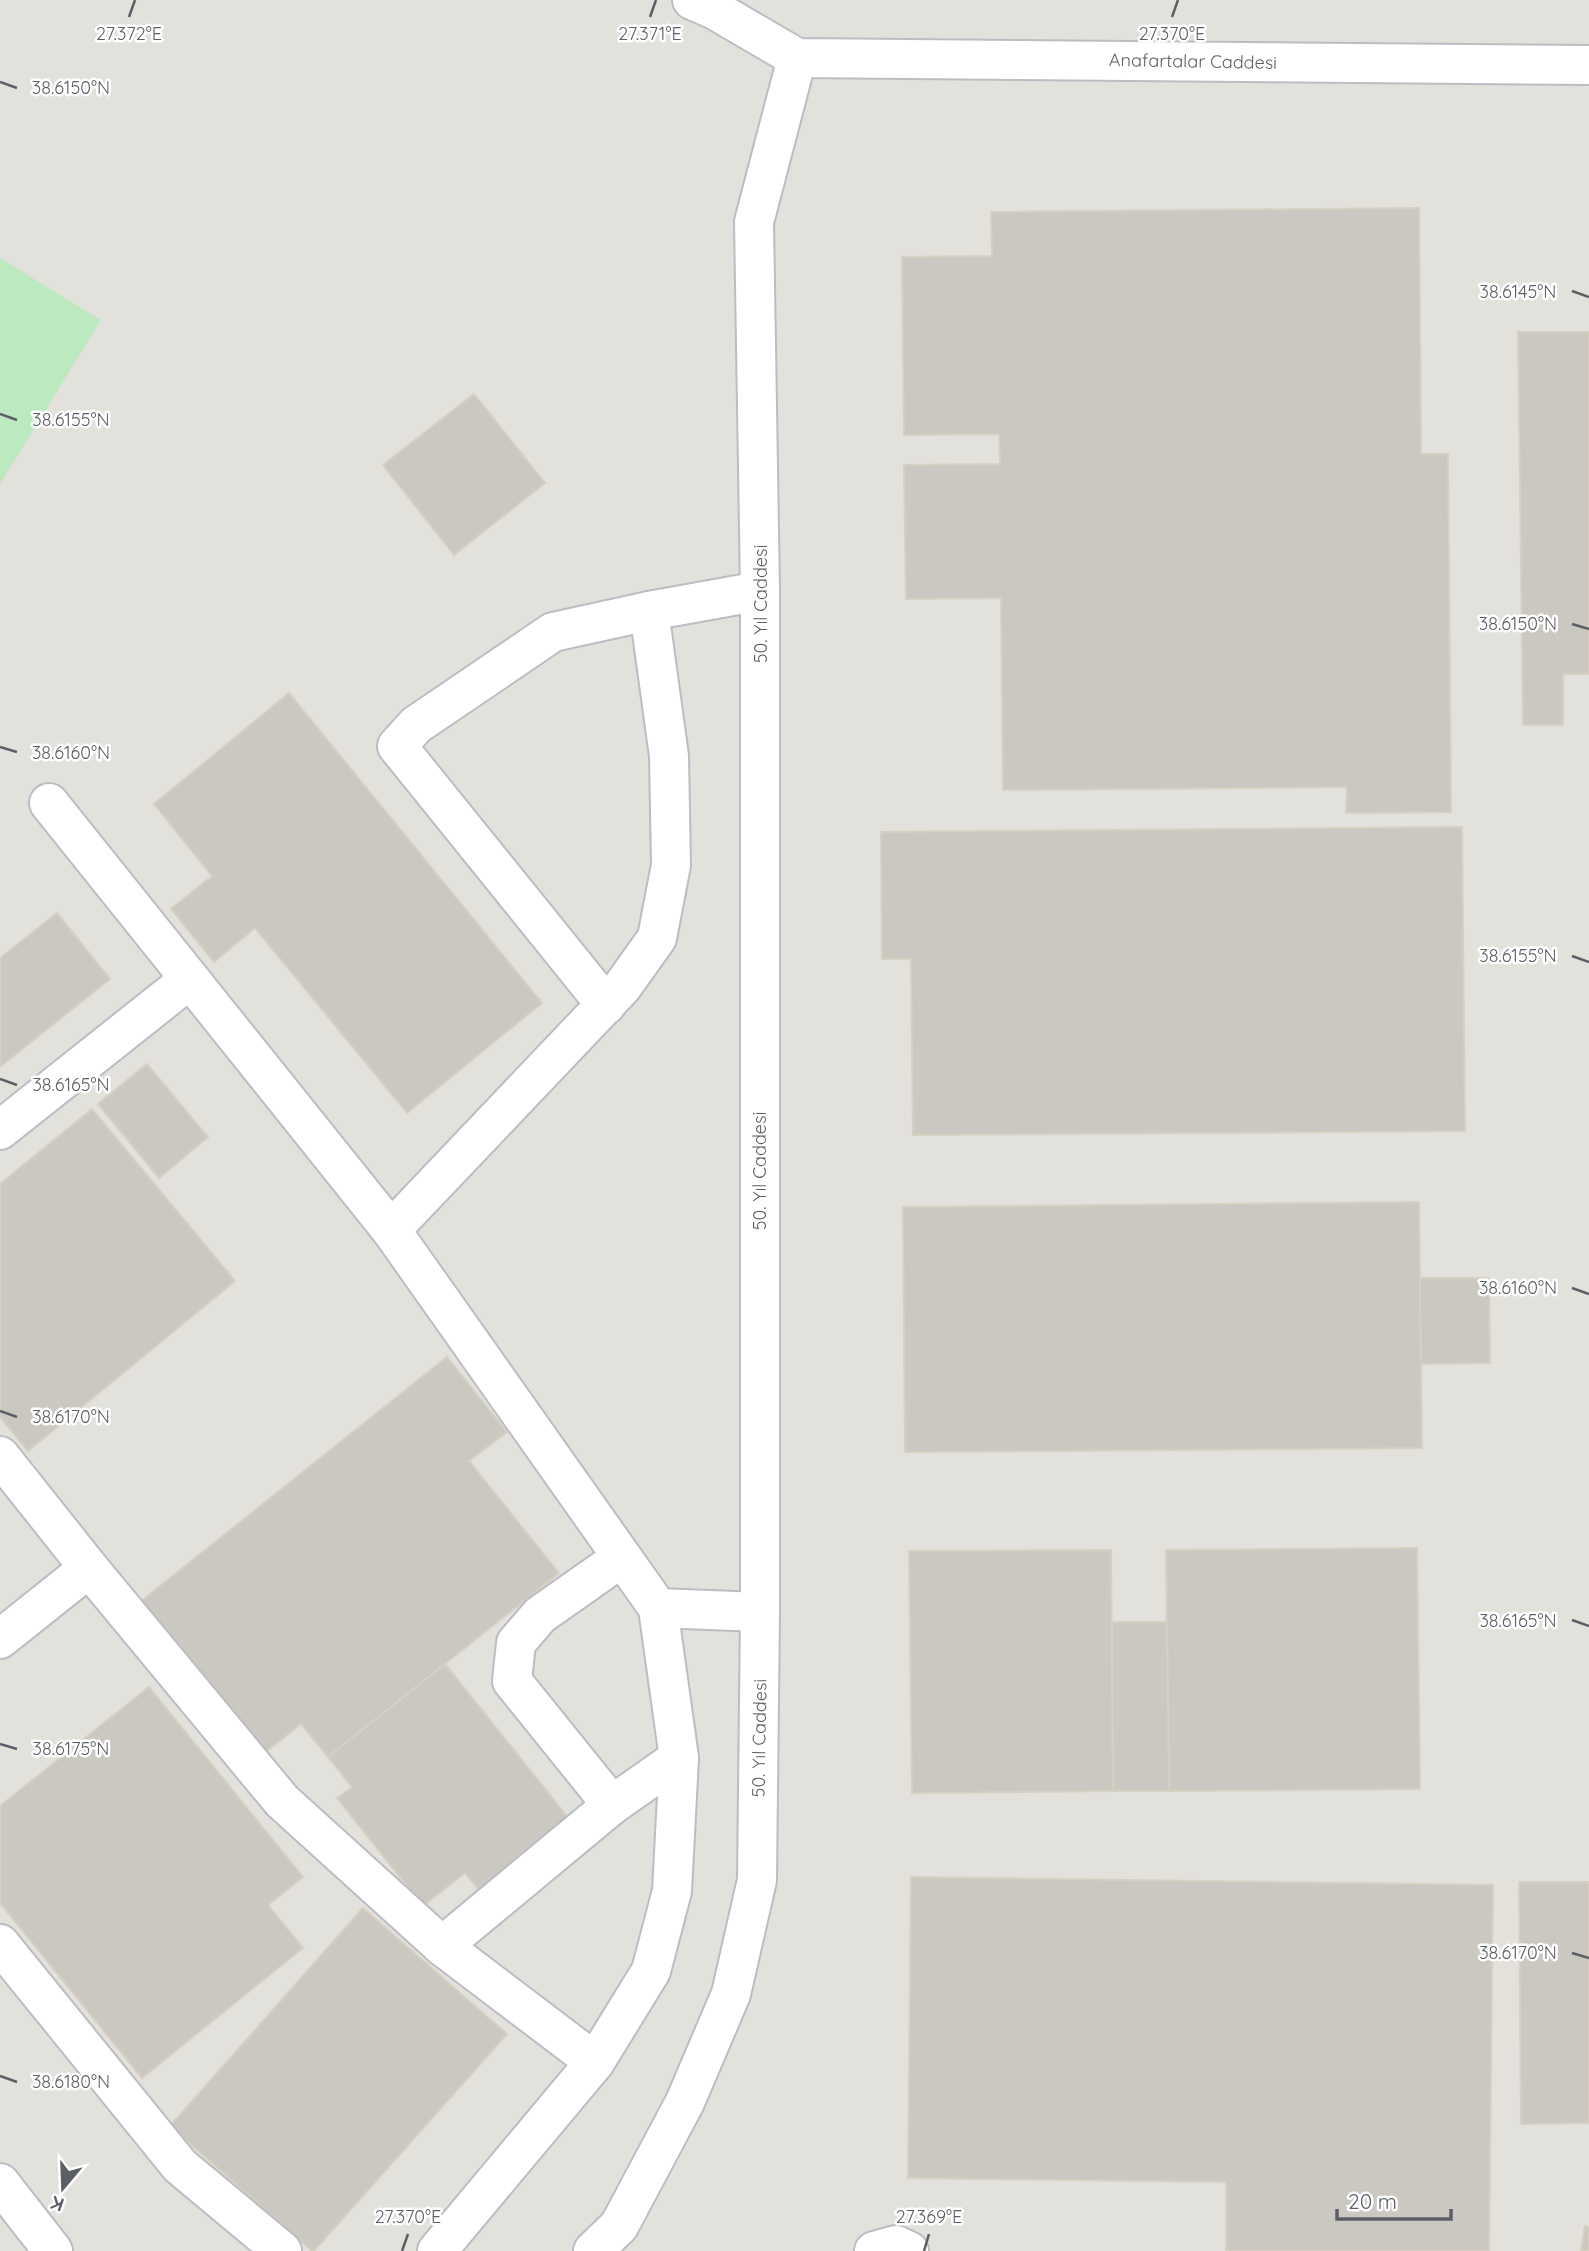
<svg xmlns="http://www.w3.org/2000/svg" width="1589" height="2251" viewBox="0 0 1589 2251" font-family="Quicksand,sans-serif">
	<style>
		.industrial { fill: #e3e1db }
		.green { fill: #bde9c1 }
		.building { fill: #cac8c0; stroke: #d5d0c1; stroke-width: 2 }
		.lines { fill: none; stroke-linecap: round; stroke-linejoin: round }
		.minor-casing { stroke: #bbbdc3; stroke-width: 42 }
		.minor { stroke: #fff; stroke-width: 38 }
		.ticks { fill: none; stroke: #5b5f65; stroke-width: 2.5 }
		.labels { text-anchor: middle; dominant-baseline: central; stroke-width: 5; stroke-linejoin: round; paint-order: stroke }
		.street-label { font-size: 18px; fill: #5b5f65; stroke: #fff }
		.ticks-label { font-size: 18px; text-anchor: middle; fill: #5b5f65; stroke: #fff; stroke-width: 5; stroke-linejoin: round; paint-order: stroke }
	</style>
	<rect width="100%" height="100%" fill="#efeee3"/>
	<rect class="industrial" x="0" y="0" width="1589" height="2251"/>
	<path class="green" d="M 0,258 L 101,320 L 0,484 Z"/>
	<g class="building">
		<path d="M 1419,208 L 1421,454 L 1448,454 L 1451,812 L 1346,813 L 1347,787 L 1003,790 L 1001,598 L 906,599 L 904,465 L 1000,464 L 999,434 L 904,435 L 902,257 L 992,256 L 991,212 Z"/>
		<path d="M 1518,332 L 1589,332 L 1589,674 L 1563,674 L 1563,725 L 1523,725 Z"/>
		<path d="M 474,394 L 545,483 L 454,555 L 383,465 Z"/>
		<path d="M 289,693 L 542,1003 L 407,1113 L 255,928 L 214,962 L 171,909 L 212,876 L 154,804 Z"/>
		<path d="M 1462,827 L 1465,1131 L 913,1135 L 911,959 L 882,959 L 881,832 Z"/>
		<path d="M 57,913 L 110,979 L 0,1067 L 0,958 Z"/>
		<path d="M 147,1064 L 208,1137 L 159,1178 L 98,1104 Z"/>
		<path d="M 92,1109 L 235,1281 L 28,1451 L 0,1417 L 0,1184 Z"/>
		<path d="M 1419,1202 L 1422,1448 L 905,1452 L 903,1207 Z"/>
		<path d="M 1420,1278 L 1489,1278 L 1490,1363 L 1421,1364 Z"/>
		<path d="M 447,1357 L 507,1432 L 469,1461 L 559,1573 L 328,1757 L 301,1724 L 262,1755 L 140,1602 Z"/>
		<path d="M 1417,1548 L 1420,1789 L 1169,1791 L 1166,1550 Z"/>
		<path d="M 1111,1550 L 1113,1791 L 912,1793 L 909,1551 Z"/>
		<path d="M 1112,1622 L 1167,1622 L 1169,1791 L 1113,1791 Z"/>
		<path d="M 445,1664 L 570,1820 L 480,1891 L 465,1873 L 423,1906 L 337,1798 L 352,1787 L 328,1757 Z"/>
		<path d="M 149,1687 L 303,1877 L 268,1905 L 303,1948 L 142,2078 L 0,1903 L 0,1806 Z"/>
		<path d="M 911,1877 L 1493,1885 L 1489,2251 L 1226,2251 L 1226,2182 L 908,2178 Z"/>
		<path d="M 1519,1882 L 1589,1882 L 1589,2123 L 1521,2124 Z"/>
		<path d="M 363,1908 L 507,2034 L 314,2251 L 312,2251 L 170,2126 Z"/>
		<path d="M 1585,2226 L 1589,2227 L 1589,2251 L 1581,2251 Z"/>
	</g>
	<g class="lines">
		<defs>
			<g id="minor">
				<path d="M 692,0 L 715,10 L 797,58 L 1589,65"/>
				<path d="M 49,803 L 391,1230 L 658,1608 L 679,1758 L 672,1891 L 651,1971 L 595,2062 L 437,2251"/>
				<path d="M 606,1005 L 397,746 L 416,725 L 553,632 L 649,611"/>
				<path d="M 0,1130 L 190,979"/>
				<path d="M 391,1230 L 622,987 L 657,938 L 671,865 L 669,756 L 649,611 L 760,591"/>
				<path d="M 0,1456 L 89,1568 L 282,1801 L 442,1946 L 595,2062"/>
				<path d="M 621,1558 L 540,1615 L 516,1643 L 512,1681 L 612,1805 L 679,1758"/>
				<path d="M 658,1608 L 760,1612"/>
				<path d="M 0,1639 L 89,1568"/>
				<path d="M 0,1944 L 180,2166 L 282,2251"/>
				<path d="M 442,1946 L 612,1805"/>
				<path d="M 0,2183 L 53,2251"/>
				<path d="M 593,2251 L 619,2226 L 685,2102 L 731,1994 L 757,1880 L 760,1612 L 760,591 L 754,222 L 797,58"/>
				<path d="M 874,2251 L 896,2245 L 909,2251"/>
			</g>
		</defs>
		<use href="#minor" class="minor-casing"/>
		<use href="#minor" class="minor"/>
	</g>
	<path class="ticks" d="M 129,17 L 135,0M 650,17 L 656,0M 1172,17 L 1178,0M 0,82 L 17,88M 1572,291 L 1589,297M 0,414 L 17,420M 1572,624 L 1589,629M 0,747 L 17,752M 1572,956 L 1589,962M 0,1079 L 17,1085M 1572,1288 L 1589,1294M 0,1411 L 17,1417M 1572,1620 L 1589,1626M 0,1744 L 17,1749M 1572,1953 L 1589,1958M 0,2076 L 17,2082M 402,2251 L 408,2234M 924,2251 L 929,2234"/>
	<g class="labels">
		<g class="street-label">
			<text transform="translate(1193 61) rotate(1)">Anafartalar Caddesi</text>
			<text transform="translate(760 604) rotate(-90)">50. Yıl Caddesi</text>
			<text transform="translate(759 1171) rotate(-90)">50. Yıl Caddesi</text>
			<text transform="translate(759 1738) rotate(-89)">50. Yıl Caddesi</text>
		</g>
	</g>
	<g class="ticks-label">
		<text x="650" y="40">27.371°E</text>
		<text x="1172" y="40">27.370°E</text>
		<text x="129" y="40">27.372°E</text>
		<text x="71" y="94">38.6150°N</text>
		<text x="1518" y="298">38.6145°N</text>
		<text x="71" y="426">38.6155°N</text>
		<text x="1518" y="630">38.6150°N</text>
		<text x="71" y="759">38.6160°N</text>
		<text x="1518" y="962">38.6155°N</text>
		<text x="71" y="1091">38.6165°N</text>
		<text x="1518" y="1294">38.6160°N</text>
		<text x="71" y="1423">38.6170°N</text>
		<text x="1518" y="1627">38.6165°N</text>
		<text x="71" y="1755">38.6175°N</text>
		<text x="1518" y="1959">38.6170°N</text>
		<text x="71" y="2088">38.6180°N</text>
		<text x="408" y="2223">27.370°E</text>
		<text x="929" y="2223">27.369°E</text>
	</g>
	<g transform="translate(63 2188) rotate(199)" stroke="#ffffff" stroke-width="5" paint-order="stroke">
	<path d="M0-5L12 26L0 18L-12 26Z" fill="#5b5f65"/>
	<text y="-10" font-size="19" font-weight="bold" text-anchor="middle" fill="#5b5f65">K</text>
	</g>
	<path d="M1337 2209v10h114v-10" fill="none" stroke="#5b5f65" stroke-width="3.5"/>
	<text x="1348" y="2209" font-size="21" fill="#5b5f65" stroke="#ffffff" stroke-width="5" paint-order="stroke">20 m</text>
</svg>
